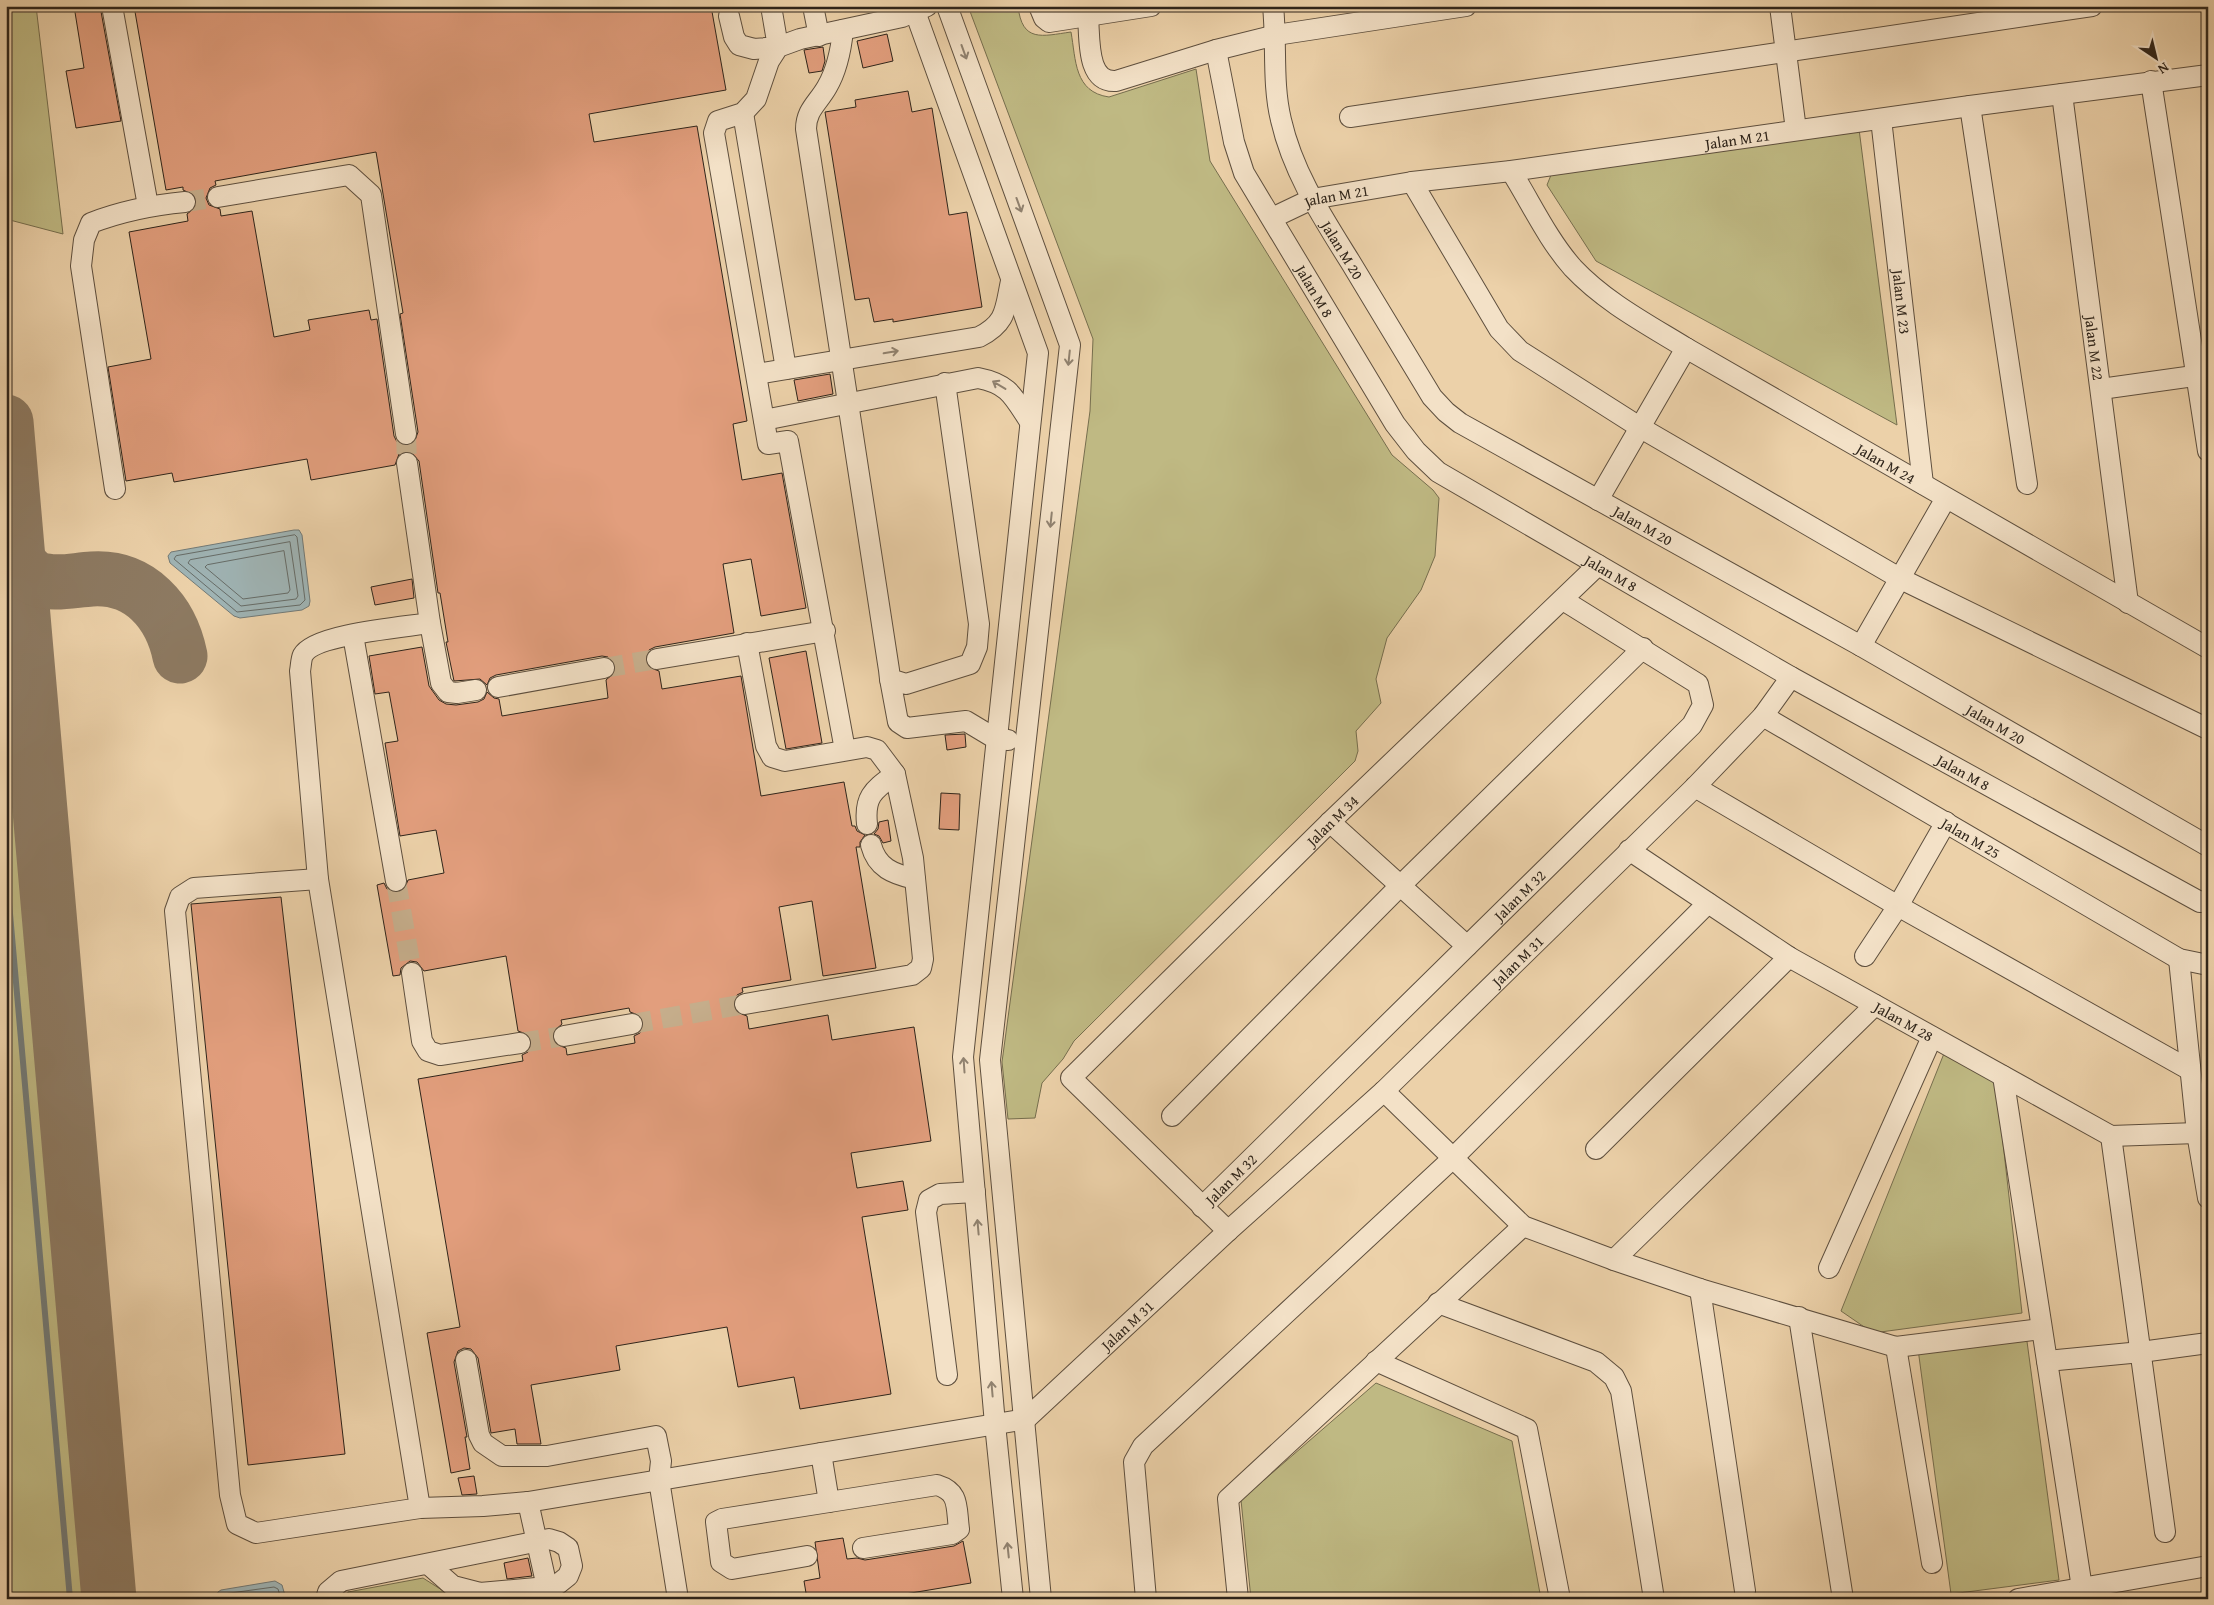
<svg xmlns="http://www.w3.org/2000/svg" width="2214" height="1605" viewBox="0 0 2214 1605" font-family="'Gentium Book Plus',serif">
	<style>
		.green { fill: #bfb983; stroke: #766e4e }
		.water { fill: #9fb4b5; stroke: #727a77 }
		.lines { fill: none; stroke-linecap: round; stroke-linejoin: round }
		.shore { stroke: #666c68; stroke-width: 1 }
		.stream { stroke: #727a77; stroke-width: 6 }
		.taxiway { stroke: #8d7a62; stroke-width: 55 }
		.building { fill: #e29e7d; stroke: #2e241a; fill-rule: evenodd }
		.minor-tunnel { stroke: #c6ae8c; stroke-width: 20; stroke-dasharray: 20 10; stroke-linecap: butt }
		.minor-casing { stroke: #5e4f3e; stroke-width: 22 }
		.minor { stroke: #f3e1c7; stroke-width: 20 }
		.oneway { stroke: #908270 }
		.labels { text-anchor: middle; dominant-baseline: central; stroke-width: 4; stroke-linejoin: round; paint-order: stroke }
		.street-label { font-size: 15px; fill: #2e241a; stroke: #f3e1c7 }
	</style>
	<rect width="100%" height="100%" fill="#ecd1a9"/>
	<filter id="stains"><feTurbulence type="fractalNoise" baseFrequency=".004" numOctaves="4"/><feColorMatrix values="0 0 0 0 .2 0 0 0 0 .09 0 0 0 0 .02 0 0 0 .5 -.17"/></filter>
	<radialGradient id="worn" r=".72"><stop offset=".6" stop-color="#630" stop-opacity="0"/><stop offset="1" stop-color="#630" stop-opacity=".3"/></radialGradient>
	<g class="green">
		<path d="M 6,6 L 36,6 L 63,234 L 6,219 Z"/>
		<path d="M 968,6 L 1018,6 C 1022,43 1042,36 1071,32 C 1076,60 1074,92 1109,97 L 1196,69 L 1210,161 L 1392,455 L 1433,490 L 1439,498 L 1435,556 L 1421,590 L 1387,638 L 1376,679 L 1381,703 L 1356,731 L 1358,751 L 1355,761 L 1074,1041 L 1063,1059 L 1042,1083 L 1035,1118 L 1008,1119 L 1002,1062 L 1090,411 L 1093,339 Z"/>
		<path d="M 1859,129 L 1897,425 L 1596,261 L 1547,185 L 1553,170 Z"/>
		<path d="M 6,543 L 29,787 L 98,1599 L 6,1599 Z"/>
		<path d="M 1945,1051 L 1996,1080 L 2022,1313 L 1873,1333 L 1841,1311 Z"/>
		<path d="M 2026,1334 L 2059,1580 L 1951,1594 L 1918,1349 Z"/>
		<path d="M 1376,1383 L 1512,1441 L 1541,1599 L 1251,1599 L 1241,1500 Z"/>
		<path d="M 423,1578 L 456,1599 L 346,1599 L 348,1592 Z"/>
	</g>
	<g class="water">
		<path d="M 294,530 L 299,530 L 302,535 L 310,601 L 309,606 L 302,610 L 240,618 L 234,616 L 170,563 L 168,556 L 171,552 Z"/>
		<path d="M 275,1581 L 282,1585 L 286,1599 L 216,1599 L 218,1592 L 221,1590 Z"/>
	</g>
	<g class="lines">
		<g class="shore">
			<path d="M 295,535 L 297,537 L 305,600 L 300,605 L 237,612 L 174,559 L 176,556 Z"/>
			<path d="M 290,542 L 298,596 L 296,599 L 241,606 L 188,563 L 190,560 Z"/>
			<path d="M 284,551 L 290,590 L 288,593 L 243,599 L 205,567 L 207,565 Z"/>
			<path d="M 221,1599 L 223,1594 L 274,1587 L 278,1589 L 281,1599"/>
		</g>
		<path class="stream" d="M 6,868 L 70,1599"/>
		<g class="taxiway">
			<path d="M 6,422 L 109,1599"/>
			<path d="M 18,563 C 23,567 29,575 35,578 C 53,586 73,580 92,579 C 140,576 171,612 180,656"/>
		</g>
	</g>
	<g class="building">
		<path d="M 74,6 L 100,6 L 121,121 L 76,128 L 66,71 L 84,68 Z"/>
		<path d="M 134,6 L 711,6 L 726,90 L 589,114 L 594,142 L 697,126 L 747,421 L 733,424 L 742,480 L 782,473 L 806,608 L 761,616 L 751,559 L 723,564 L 734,633 L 655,647 L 649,650 L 645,660 L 648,667 L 659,671 L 662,689 L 741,676 L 761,796 L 844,782 L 852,826 L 855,826 L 857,831 L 865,835 L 860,842 L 860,847 L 856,847 L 876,968 L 823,976 L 812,901 L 779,907 L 791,980 L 742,988 L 743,992 L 737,995 L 733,1006 L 736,1012 L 747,1016 L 749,1029 L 828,1015 L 832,1040 L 914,1027 L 931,1141 L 851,1153 L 857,1188 L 903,1181 L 908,1210 L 862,1217 L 891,1394 L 800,1409 L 794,1377 L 738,1387 L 727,1327 L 616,1346 L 620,1370 L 531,1385 L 541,1444 L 517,1444 L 515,1429 L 491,1433 L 478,1358 L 471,1349 L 464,1348 L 458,1351 L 454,1362 L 467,1437 L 465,1437 L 470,1469 L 451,1473 L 427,1333 L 460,1327 L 418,1079 L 523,1061 L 522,1055 L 528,1052 L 532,1042 L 529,1035 L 518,1031 L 506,956 L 424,971 L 417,962 L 410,961 L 401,968 L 400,975 L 393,976 L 377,885 L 384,883 L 387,889 L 398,893 L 404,890 L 408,880 L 444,873 L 436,830 L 400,836 L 385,743 L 398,741 L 389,692 L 375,694 L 369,656 L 422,647 L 429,686 L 439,700 L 446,704 L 456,705 L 478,702 L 484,699 L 487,692 L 494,698 L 499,699 L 502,716 L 608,698 L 606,680 L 615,672 L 616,665 L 608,657 L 602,656 L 496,675 L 490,678 L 487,685 L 480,679 L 454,681 L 446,642 L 448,642 L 440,593 L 438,593 L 419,461 L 411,452 L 399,454 L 395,465 L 311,480 L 307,459 L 174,482 L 172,473 L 126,481 L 108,367 L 151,359 L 129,232 L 188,221 L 187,214 L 196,207 L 197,201 L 194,195 L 183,190 L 183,187 L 166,190 ZM 376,152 L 403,313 L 400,314 L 418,432 L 414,443 L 407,446 L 397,442 L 394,436 L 377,319 L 371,320 L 369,310 L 308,320 L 310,330 L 274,337 L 252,211 L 221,216 L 220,209 L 209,205 L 206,198 L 210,188 L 216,185 L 215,181 ZM 629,1008 L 630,1012 L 641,1016 L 644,1022 L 640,1033 L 634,1036 L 635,1043 L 567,1055 L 566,1048 L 555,1044 L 552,1039 L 553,1032 L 562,1024 L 561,1020 Z"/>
		<path d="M 887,34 L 893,61 L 863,68 L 857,41 Z"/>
		<path d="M 823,47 L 825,61 L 822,71 L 809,73 L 804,50 Z"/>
		<path d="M 908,91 L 912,112 L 932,108 L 949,215 L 967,212 L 982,307 L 893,322 L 893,319 L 874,322 L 869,298 L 855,300 L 825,112 L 856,107 L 855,100 Z"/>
		<path d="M 830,374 L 833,394 L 798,401 L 794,380 Z"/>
		<path d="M 412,579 L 414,598 L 375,605 L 371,587 Z"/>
		<path d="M 806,651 L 822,743 L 786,749 L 769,658 Z"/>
		<path d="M 965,734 L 966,747 L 947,750 L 945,735 Z"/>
		<path d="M 941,793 L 960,794 L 959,830 L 939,829 Z"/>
		<path d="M 888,820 L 891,841 L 883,843 L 879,836 L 874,834 L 878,829 L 879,822 Z"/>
		<path d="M 281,897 L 345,1454 L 248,1465 L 191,904 Z"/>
		<path d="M 474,1476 L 477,1494 L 462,1495 L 458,1478 Z"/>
		<path d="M 843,1538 L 847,1559 L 857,1558 L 865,1560 L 954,1546 L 963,1541 L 971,1583 L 875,1599 L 807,1599 L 804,1581 L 820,1578 L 815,1542 Z"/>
		<path d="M 528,1558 L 532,1576 L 507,1579 L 504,1563 Z"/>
	</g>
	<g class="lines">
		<g class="minor-tunnel">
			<path d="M 185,202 L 218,197"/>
			<path d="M 406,434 L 407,463"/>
			<path d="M 604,668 L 657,659"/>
			<path d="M 396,881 L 412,973"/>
			<path d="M 632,1024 L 745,1004"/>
			<path d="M 520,1043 L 564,1036"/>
		</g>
		<defs>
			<g id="minor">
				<path d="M 112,6 L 148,206"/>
				<path d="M 813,6 L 819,36"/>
				<path d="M 913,6 L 1038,353 L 963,1057 L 995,1424 L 1013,1599"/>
				<path d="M 947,6 L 1070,345 L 990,1060 L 1041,1599"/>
				<path d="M 1039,6 L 1044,18 L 1049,22 L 1151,6"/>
				<path id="s1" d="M 1273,6 C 1277,44 1272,83 1281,120 C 1293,173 1323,218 1351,263 C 1378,308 1405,352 1432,397 L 1446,412 L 1460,423 L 1861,646 L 2208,846"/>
				<path d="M 1780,6 L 1796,130"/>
				<path d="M 729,16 L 734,37 L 739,45 L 754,49 L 778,47 L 771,6"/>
				<path d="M 1088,17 C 1090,38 1086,83 1116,81 L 1216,50 L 1276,35 L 1466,6"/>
				<path d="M 843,30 C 841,50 837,70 827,87 C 818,103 806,110 806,129 L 889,670 L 890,679 L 906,684 L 970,664 L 977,647 L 979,624 L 945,383"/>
				<path id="s2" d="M 1216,50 L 1234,142 L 1244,173 L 1395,424 L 1416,451 L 1438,472 L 1791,677 L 2200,902 L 2208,901"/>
				<path d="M 2151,81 L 2208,451"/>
				<path id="s3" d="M 2062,94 L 2128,603"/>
				<path d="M 1970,106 L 2027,484"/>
				<path d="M 743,113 L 786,369"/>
				<path d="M 1350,117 L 2092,6"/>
				<path id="s4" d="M 1881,119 L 1923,484"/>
				<path id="s5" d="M 1511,171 C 1531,203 1548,240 1573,268 C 1605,302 1647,324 1686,348 L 2208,648"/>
				<path d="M 1412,182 L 1499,329 L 1520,351 L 1641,428 L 1901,579 L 2208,729"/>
				<path d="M 218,197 L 349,175 L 371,195 L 406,434"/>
				<path id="s6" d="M 1272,218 L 1312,199 L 1412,182 L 1511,171 L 1970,106 L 2208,75"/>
				<path d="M 757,374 L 979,337 C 1007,323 1005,309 1011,281"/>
				<path d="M 2101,389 L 2208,374"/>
				<path d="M 764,420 L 978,378 C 1009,384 1013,396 1030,422"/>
				<path d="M 407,463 L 430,623 L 441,683 L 448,692 L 457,693 L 476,690"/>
				<path d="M 115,489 L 81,266 L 84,240 L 91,223 C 122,211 152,205 185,202"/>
				<path d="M 1598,500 L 1686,348"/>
				<path d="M 353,635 L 396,881"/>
				<path d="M 1861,646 L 1946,498"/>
				<path d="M 657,659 L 825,631"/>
				<path d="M 890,679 L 898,722 L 907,728 L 966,721 L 996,739 L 1008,740"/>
				<path d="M 498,687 L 604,668"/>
				<path id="s7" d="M 1763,716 L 2179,959 L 2208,965"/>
				<path d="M 845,750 L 788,441 L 768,444 L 714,133 L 718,121 L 743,113 L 756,99 L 769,61 L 778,47 L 800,39 L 902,17 L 927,6"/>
				<path d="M 1695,787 L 1898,906 L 2190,1070"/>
				<path d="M 1330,822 L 1467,946"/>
				<path d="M 867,824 C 864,796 874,790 895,774"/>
				<path d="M 871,845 C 877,868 893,874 915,879"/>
				<path id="s8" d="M 1629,850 L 1789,957 L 2111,1136 L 2197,1133"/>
				<path d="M 318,879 L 420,1508 L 256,1533 L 237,1524 L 230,1495 L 175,911 L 180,897 L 194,888 Z"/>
				<path d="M 318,879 L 300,671 C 301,666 301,659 303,655 C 314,634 405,627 430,623"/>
				<path d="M 1865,956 L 1898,906 L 1946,822"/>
				<path d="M 2179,959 L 2197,1133 L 2208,1198"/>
				<path d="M 412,973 L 422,1041 L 428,1051 L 440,1055 L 520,1043"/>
				<path d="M 745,1004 L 912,975 L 921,968 L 923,959 L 913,858 L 895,774 L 877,750 L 867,747 L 785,761 L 772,757 L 766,746 L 747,643"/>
				<path d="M 564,1036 L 632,1024"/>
				<path d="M 2003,1076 L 2082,1588"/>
				<path d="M 1384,1091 L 1523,1226 L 1614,1260 L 1700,1289 L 1896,1347 L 2041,1329"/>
				<path d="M 1172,1116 L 1401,885 L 1643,648"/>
				<path d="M 2111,1136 L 2165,1532"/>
				<path d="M 1596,1149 L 1789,957"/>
				<path id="s9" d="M 1202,1207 L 1692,725 L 1703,705 L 1698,684 L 1563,600"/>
				<path id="s10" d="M 1228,1231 L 1071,1078 L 1330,822 L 1598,565"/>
				<path d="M 1614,1260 L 1875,1005"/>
				<path d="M 1829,1268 L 1932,1037"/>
				<path d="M 1700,1289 L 1745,1591"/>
				<path d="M 1438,1303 L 1596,1362 L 1614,1377 L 1621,1391 L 1654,1599"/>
				<path d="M 1799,1317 L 1843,1599"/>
				<path d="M 1896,1347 L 1932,1563"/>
				<path d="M 466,1360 L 479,1435 L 483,1443 L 502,1456 L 547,1456 L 656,1436 L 661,1461 L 659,1480 L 678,1599"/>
				<path d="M 1376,1361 L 1527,1429 L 1560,1599"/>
				<path d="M 2047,1361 L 2141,1352 L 2208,1343"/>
				<path d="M 947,1375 L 926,1212 L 929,1200 L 940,1194 L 975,1192"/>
				<path d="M 821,1453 L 829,1502 L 937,1485 C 960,1492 956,1507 959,1529 L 952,1534 L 863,1548"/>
				<path d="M 528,1502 L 547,1587"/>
				<path id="s11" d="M 420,1508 L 483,1506 L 528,1502 L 1026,1419 L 1228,1231 L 1384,1091 L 1695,787 L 1763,716 L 1791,677"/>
				<path d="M 807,1556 L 732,1569 L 721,1562 L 716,1522 L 722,1519 L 829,1502"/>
				<path d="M 326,1599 L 328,1592 L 341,1581 L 549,1539 L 559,1542 L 568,1548 L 572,1566 L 568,1576 L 558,1584 L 547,1587 L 480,1593 L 453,1586 L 428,1564"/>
				<path d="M 1146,1599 L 1134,1462 L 1143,1446 L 1452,1159 L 1708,903"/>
				<path d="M 1238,1599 L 1228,1499 L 1523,1226"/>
				<path d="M 2018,1599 L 2208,1566"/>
			</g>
		</defs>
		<use href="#minor" class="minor-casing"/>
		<use href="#minor" class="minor"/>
	</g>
	<defs><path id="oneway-shaft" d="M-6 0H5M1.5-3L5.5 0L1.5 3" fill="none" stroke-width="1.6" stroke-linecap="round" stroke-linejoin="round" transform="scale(1.25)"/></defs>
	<g class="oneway">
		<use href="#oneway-shaft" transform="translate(964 52) rotate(70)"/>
		<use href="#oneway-shaft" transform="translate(1019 205) rotate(70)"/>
		<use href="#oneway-shaft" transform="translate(891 352) rotate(-10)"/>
		<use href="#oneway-shaft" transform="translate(1069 358) rotate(96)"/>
		<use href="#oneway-shaft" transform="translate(999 385) rotate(-149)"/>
		<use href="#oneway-shaft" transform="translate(1051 520) rotate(96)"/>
		<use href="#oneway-shaft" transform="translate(964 1065) rotate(-94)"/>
		<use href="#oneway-shaft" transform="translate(978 1227) rotate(-95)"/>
		<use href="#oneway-shaft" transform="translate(992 1389) rotate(-95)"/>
		<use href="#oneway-shaft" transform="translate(1008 1550) rotate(-96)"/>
	</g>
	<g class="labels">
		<g class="street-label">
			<text stroke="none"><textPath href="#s6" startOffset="474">Jalan M 21</textPath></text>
			<text stroke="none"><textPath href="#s6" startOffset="69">Jalan M 21</textPath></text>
			<text stroke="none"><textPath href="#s1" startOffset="259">Jalan M 20</textPath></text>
			<text stroke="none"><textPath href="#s2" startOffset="264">Jalan M 8</textPath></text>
			<text stroke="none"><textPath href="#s4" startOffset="184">Jalan M 23</textPath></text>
			<text stroke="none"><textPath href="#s3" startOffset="256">Jalan M 22</textPath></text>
			<text stroke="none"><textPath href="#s5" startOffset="485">Jalan M 24</textPath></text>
			<text stroke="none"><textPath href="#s1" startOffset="679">Jalan M 20</textPath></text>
			<text stroke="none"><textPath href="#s2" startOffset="684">Jalan M 8</textPath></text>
			<text stroke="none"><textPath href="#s1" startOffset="1084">Jalan M 20</textPath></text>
			<text stroke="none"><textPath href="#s2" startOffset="1089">Jalan M 8</textPath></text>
			<text stroke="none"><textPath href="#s10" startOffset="586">Jalan M 34</textPath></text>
			<text stroke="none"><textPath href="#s7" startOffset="241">Jalan M 25</textPath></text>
			<text stroke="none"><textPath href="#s9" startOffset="445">Jalan M 32</textPath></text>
			<text stroke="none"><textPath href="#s11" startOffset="1285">Jalan M 31</textPath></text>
			<text stroke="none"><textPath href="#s8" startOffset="324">Jalan M 28</textPath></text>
			<text stroke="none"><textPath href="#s9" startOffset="40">Jalan M 32</textPath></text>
			<text stroke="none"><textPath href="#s11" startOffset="751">Jalan M 31</textPath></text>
		</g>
	</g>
	<rect width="2214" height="1605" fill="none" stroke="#ecd1a9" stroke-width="25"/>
	<rect x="8" y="8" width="2199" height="1590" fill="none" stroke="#2e241a" stroke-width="2.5"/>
	<rect x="12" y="12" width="2189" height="1580" fill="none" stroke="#2e241a"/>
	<g transform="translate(2156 58) rotate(145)" stroke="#f3e1c7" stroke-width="4" paint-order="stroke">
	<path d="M0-4L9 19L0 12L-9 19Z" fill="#2e241a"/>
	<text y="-8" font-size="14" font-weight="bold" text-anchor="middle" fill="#2e241a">N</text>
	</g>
	<rect width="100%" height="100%" filter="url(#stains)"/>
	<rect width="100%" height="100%" fill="url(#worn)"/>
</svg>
